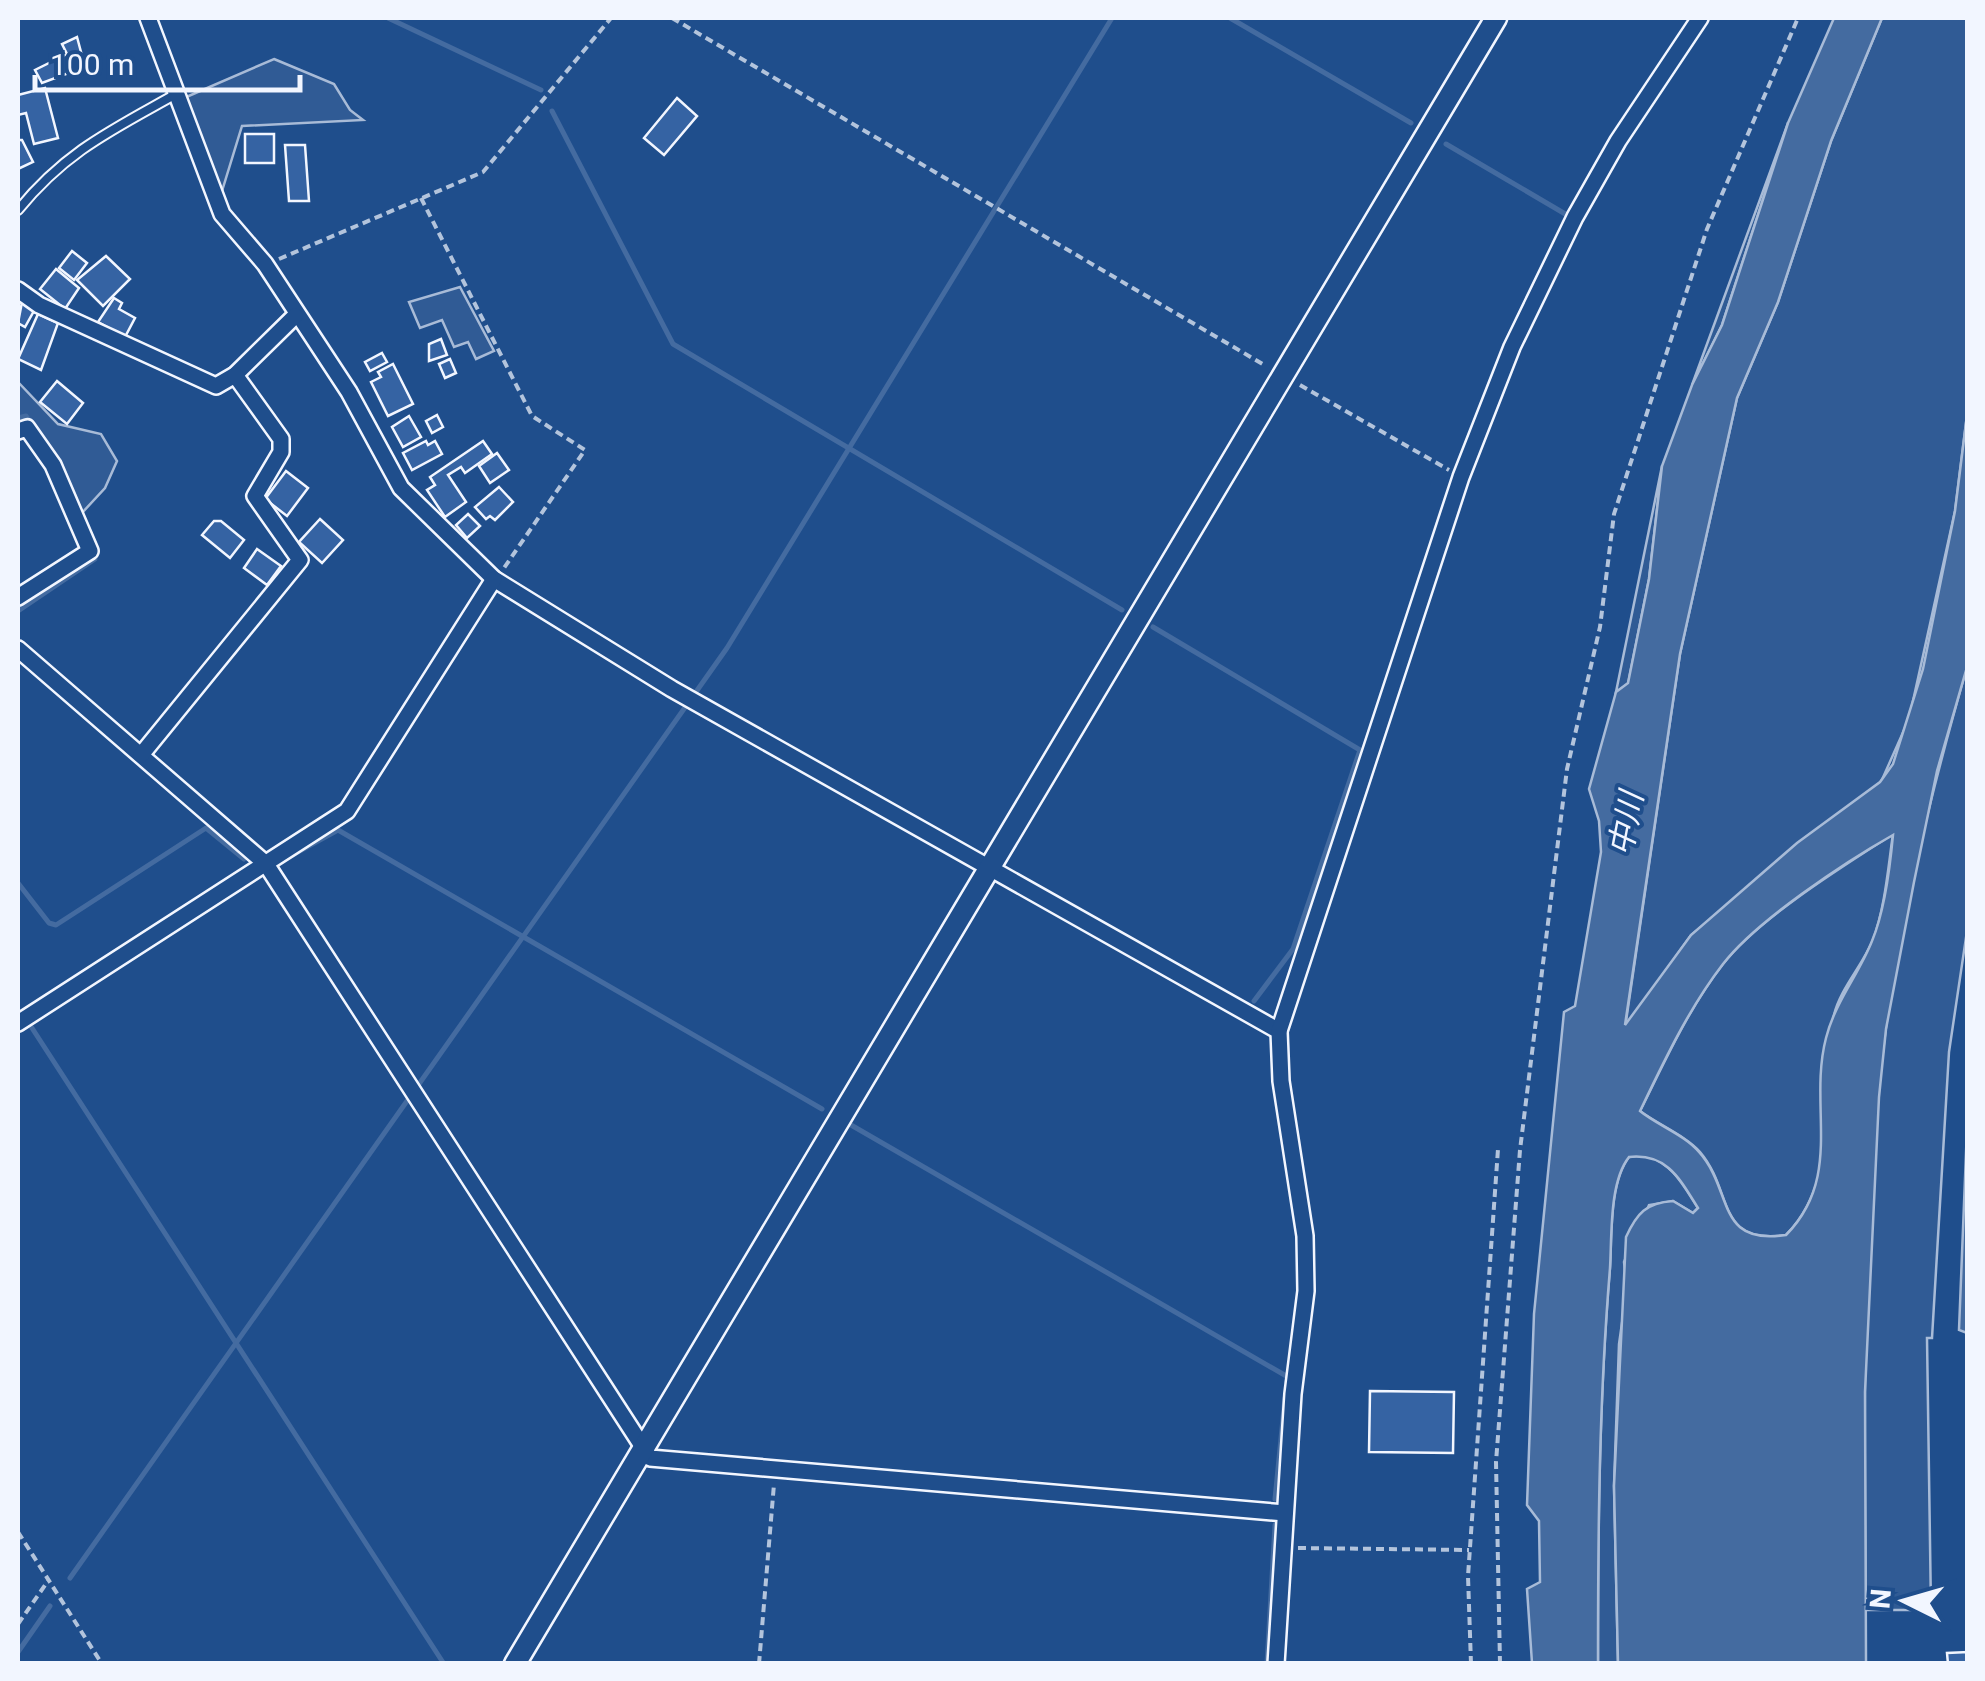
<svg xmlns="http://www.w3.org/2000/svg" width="1985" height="1681" viewBox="0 0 1985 1681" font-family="Roboto,'Noto Sans JP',sans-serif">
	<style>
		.green { fill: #305b95; stroke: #a8bbd7; stroke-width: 2.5 }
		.water { fill: #446ba0; stroke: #a8bbd7; stroke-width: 2.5; fill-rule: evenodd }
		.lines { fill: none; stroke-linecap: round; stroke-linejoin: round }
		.stream { stroke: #446ba0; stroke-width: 5 }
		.building { fill: #3563a3; stroke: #f2f6ff; stroke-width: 2.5 }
		.service-casing { stroke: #f2f6ff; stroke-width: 12 }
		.minor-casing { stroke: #f2f6ff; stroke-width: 20 }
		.tertiary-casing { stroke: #f2f6ff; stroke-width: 25 }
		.path { stroke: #b3c4dc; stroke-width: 4; stroke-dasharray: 8 5; stroke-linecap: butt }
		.service { stroke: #1f4e8c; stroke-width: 8 }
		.minor { stroke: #1f4e8c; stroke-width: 15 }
		.tertiary { stroke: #1f4e8c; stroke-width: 20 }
		.labels { text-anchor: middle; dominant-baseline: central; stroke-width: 8; stroke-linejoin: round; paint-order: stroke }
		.water-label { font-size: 32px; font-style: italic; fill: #f2f6ff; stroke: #1f4e8c }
	</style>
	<rect width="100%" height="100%" fill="#1f4e8c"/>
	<g class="green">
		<path d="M 1882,18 L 1967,18 L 1967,415 L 1955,511 L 1909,719 L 1881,782 L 1691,935 L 1625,1028 L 1680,654 L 1737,398 L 1778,302 L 1831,141 Z"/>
		<path d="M 274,59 L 334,84 L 350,110 L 363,120 L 242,126 L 222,191 L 184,98 Z"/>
		<path d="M 1788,123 L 1722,325 L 1692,385 Z"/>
		<path d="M 460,287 L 494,351 L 476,359 L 468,342 L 454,347 L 442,320 L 420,328 L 409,302 Z"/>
		<path d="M 18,382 L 58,424 L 101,434 L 117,461 L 105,488 L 81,514 L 53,452 L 26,417 L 18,418 Z"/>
		<path d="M 1662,466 L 1649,579 L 1628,684 L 1616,692 Z"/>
		<path d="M 1967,667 L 1967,931 L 1949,1052 L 1932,1338 L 1927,1338 L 1931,1610 L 1866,1610 C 1864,1423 1861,1228 1884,1043 C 1900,916 1932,789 1967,667 Z"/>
		<path d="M 1893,834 C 1888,868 1885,908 1873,940 C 1863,965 1840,989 1834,1015 C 1818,1088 1844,1176 1786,1235 C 1715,1245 1734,1192 1700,1152 C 1686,1136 1657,1124 1640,1111 C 1665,1061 1688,1009 1723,964 C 1759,918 1843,866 1893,834 Z"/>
		<path d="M 1646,1155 C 1673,1164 1683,1185 1698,1208 L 1693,1213 L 1673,1201 L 1649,1205 L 1624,1262 L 1627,1288 L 1619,1344 L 1614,1486 L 1618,1663 L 1598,1664 C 1598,1531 1599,1400 1610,1268 C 1612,1236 1609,1183 1629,1157 Z"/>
	</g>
	<g class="water">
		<path d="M 1834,18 L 1882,18 L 1831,141 L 1778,302 L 1737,398 L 1680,654 L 1625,1025 L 1691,935 L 1797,843 L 1880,782 L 1893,764 L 1923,669 L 1955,511 L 1967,415 L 1967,667 L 1937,771 L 1914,882 L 1886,1029 L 1879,1097 L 1865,1392 L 1866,1663 L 1618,1663 L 1614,1486 L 1626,1237 C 1637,1213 1646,1203 1673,1201 L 1693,1213 L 1698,1208 C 1680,1179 1667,1153 1629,1157 C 1609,1182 1612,1236 1610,1268 C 1599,1400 1598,1531 1598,1663 L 1532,1663 L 1527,1589 L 1540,1582 L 1539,1521 L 1527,1505 L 1534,1314 L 1564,1012 L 1575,1006 L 1601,852 L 1599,821 L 1589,789 L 1616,692 L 1628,683 L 1649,579 L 1662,466 L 1692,385 L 1722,325 L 1788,123 ZM 1893,835 C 1890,868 1885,910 1872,941 C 1859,974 1835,1002 1826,1038 C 1808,1107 1844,1176 1786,1235 C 1715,1246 1734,1191 1699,1152 C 1685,1135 1657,1125 1640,1111 C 1664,1061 1689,1008 1723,964 C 1756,921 1845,862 1893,835 Z"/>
		<path d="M 1967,1128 L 1968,1333 L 1967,1333 L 1959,1330 Z"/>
	</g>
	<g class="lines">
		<g class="stream">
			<path d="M 388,18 L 541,90"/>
			<path d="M 1230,18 L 1411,123"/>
			<path d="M 552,111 L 673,344 L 1122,610"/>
			<path d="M 1446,144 L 1567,215"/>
			<path d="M 18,418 L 26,416 L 31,423"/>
			<path d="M 18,611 L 95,559 L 94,553"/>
			<path d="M 1153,627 L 1360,750 L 1293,949 L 1254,1001"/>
			<path d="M 287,858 L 338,830 L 822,1109"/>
			<path d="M 18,883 L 49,923 L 56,925 L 206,828 L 244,859"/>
			<path d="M 32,1028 L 444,1664"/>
			<path d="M 851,1125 L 1288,1377 L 1287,1382"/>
			<path d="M 1275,1499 L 1285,1398"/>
			<path d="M 70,1578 L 727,648 L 1112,18"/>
			<path d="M 18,1652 L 50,1606"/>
			<path d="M 1267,1664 L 1275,1525"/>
		</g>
	</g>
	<g class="building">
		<path d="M 77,37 L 85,67 L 42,83 L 35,70 L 67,54 L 62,44 Z"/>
		<path d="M 45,88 L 58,138 L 34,144 L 26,113 L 18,115 L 18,95 Z"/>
		<path d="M 677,98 L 697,116 L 664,155 L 644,138 Z"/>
		<rect x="245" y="134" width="29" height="29"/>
		<path d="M 18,140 L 22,140 L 33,162 L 18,169 Z"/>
		<path d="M 285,145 L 305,145 L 309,201 L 289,201 Z"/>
		<path d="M 72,251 L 87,263 L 74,280 L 59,268 Z"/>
		<path d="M 106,256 L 130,279 L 103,306 L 77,280 Z"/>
		<path d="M 56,269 L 79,288 L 65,309 L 40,289 Z"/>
		<path d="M 114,298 L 122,303 L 119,309 L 135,318 L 125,337 L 98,322 Z"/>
		<path d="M 22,302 L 35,309 L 25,327 L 18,323 Z"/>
		<path d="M 38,314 L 58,323 L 41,370 L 18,359 Z"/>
		<path d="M 441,339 L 447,355 L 429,361 L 429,344 Z"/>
		<path d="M 382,353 L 387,362 L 370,371 L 365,362 Z"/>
		<path d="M 450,359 L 456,373 L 445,378 L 439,364 Z"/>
		<path d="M 393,364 L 413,404 L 388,416 L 371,382 L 381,377 L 378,372 Z"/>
		<path d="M 57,381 L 83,403 L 67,424 L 40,402 Z"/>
		<path d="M 437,415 L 443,427 L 432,433 L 426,421 Z"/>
		<path d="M 409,416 L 421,437 L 403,447 L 392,427 Z"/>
		<path d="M 426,441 L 428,445 L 435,441 L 442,454 L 412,470 L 403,453 Z"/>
		<path d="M 483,441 L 492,454 L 465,473 L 461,467 L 448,475 L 466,502 L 445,517 L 427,490 L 435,485 L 430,477 Z"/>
		<path d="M 497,453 L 509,470 L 490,483 L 479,466 Z"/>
		<path d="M 286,471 L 308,488 L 287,516 L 265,499 Z"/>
		<path d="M 499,487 L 513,502 L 495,520 L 490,516 L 486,519 L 475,507 Z"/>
		<path d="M 468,514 L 480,526 L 467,538 L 456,525 Z"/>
		<path d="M 320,519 L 343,540 L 322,563 L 299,542 Z"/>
		<path d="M 214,521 L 221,521 L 244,540 L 230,558 L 202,535 Z"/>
		<path d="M 257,549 L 281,566 L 267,585 L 244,568 Z"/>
		<path d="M 1370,1391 L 1454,1392 L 1453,1453 L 1369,1452 Z"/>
		<path d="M 1968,1652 L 1968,1664 L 1948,1664 L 1947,1653 Z"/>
	</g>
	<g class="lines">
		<defs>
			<path id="service" d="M 18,210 C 66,151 112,130 176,94"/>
			<g id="minor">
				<path d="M 148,18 L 222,214 L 265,264 L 349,392 L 401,488 L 494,579 L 672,689 L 1279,1031"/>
				<path d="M 18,290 L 39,305 L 216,386 L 235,375 L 295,316"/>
				<path d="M 18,431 L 27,428 L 53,465 L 90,551 L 18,597"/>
				<path d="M 18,649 L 266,864 L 650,1458 L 1285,1513"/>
				<path d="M 141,755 L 300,560 L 255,496 L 281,452 L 281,439 L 235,375"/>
				<path d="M 18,1023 L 347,811 L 494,579"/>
				<path d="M 1276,1664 L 1293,1394 L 1306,1291 L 1305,1236 L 1281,1081 L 1279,1031 L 1461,477 L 1512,347 L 1575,217 L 1618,141 L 1700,18"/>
			</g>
			<path id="tertiary" d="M 515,1664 L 1496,18"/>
		</defs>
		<use href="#service" class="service-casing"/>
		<use href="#minor" class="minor-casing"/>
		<use href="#tertiary" class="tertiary-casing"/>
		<g class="path">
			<path d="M 672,18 L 1266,366"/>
			<path d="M 421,198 L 532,416 L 585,450 L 504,568"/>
			<path d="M 279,259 L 483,172 L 611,18"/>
			<path d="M 1300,385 L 1449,470"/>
			<path d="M 18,1532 L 102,1664"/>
			<path d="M 1298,1548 L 1469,1550"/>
			<path d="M 18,1624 L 48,1581"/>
			<path d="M 759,1664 L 774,1484"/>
			<path d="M 1471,1664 L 1468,1576 L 1498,1149"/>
			<path d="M 1500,1664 L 1496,1462 L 1520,1150 L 1567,769 L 1600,627 L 1614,514 L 1707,229 L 1798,18"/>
		</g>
		<use href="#service" class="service"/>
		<use href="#minor" class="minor"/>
		<use href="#tertiary" class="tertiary"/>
	</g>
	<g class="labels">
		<g class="water-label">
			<text transform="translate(1626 824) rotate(-79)">中川</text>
		</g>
	</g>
	<rect width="1985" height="1681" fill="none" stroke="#f2f6ff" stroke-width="40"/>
	<g transform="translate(1905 1601) rotate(275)" stroke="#1f4e8c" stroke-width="8" paint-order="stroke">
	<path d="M0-8L18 38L0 25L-18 38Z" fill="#f2f6ff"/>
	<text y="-15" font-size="28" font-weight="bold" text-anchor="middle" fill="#f2f6ff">N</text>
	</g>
	<path d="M35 75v15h265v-15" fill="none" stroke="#f2f6ff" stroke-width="5"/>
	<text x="50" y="75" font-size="30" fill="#f2f6ff" stroke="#1f4e8c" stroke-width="8" paint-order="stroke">100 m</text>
</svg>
